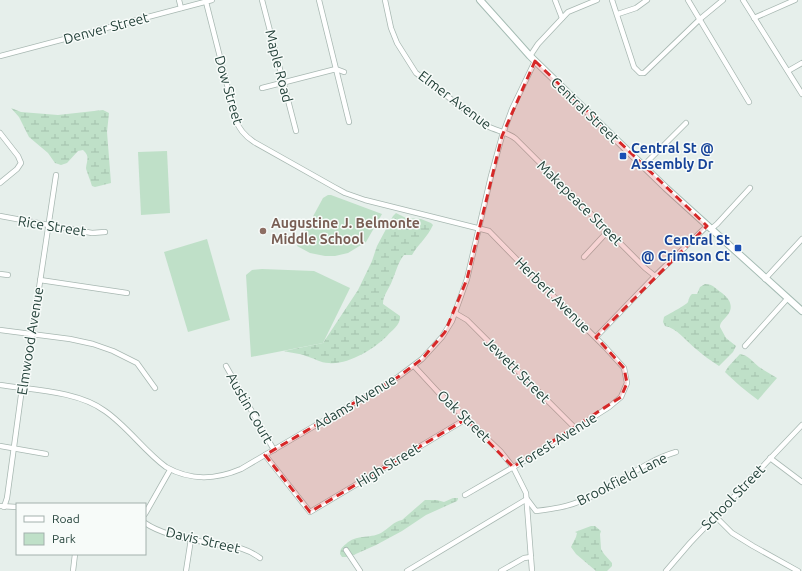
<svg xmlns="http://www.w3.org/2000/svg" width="802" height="571" viewBox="0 0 802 571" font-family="Ubuntu,sans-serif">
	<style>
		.wetland { fill: url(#wetland-marsh) }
		.park { fill: #bfe0c8 }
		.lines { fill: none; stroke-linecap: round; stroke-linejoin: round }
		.street-casing { stroke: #a8b8b2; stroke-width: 6 }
		.secondary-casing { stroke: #a4bbb3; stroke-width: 8 }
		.street { stroke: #fff; stroke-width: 4.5 }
		.secondary { stroke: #fff; stroke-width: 6 }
		.marked { fill: #d62828; fill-opacity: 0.2; stroke: #d62828; stroke-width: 3; stroke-dasharray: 8 5; stroke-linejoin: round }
		.transit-dot { fill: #1a4fb4; stroke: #f7fbf9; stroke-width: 1.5 }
		.education-dot { fill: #8d6e63; stroke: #f7fbf9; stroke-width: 1.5 }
		.labels { text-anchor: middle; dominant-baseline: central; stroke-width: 3; stroke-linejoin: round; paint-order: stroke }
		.street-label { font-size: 14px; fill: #24423a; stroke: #f7fbf9 }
		.transit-label { font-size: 14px; font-weight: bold; fill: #164399; stroke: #f7fbf9; text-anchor: start }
		.education-label { font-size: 14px; font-weight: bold; fill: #785e54; stroke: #f7fbf9; text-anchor: start }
	</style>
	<defs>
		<pattern id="wetland-marsh" width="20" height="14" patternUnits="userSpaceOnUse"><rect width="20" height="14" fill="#bfe0c8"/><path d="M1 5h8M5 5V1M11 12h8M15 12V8" fill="none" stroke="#a4c1ad"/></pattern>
	</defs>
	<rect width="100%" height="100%" fill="#e6efeb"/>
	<g class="wetland">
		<path d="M 11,108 L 21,112 L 58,115 L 103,110 L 109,113 L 107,132 L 111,183 L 95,187 L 92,186 C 91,182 86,170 86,168 C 87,160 90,156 83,150 L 78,151 L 67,163 L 61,165 L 55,163 L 48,153 L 29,137 L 19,117 Z"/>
		<path d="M 396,213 L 406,218 L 421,219 L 431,223 L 433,225 C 427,238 419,243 412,255 L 404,255 C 398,262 396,272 392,281 C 389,289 383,295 383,304 L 400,316 C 401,325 392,330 387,336 C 374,349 348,365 329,363 C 320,363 314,358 306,356 C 299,353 291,353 284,351 L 323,343 L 358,290 L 372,261 L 377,246 L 393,216 Z"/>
		<path d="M 705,284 C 713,284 716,289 722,293 C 730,299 735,308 726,317 C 723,321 720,322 720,327 L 726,338 L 736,346 L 733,352 L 719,366 C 711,361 703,355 696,349 C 687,342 677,328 665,326 L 663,322 L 664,317 C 669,314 686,305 688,302 C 689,299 689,297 692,294 L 697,294 L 700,287 Z"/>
		<path d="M 740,354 C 748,355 753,362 759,367 C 765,371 771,374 777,378 L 758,400 C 747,392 734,381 725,372 L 728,367 Z"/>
		<path d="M 453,498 L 458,498 L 458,499 L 457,501 L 426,515 L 402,531 L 376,545 L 349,557 L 342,557 L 340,554 C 340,549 342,547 346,544 C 356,534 369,539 381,533 C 388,529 394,521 402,520 L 425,500 L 437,500 L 444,502 Z"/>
		<path d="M 591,526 L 595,526 L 601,531 L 600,534 L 601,549 L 604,554 L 612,563 L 612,566 L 607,571 L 596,571 L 576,554 L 571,547 L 576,537 L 577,533 L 575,532 Z"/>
	</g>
	<g class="park">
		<path d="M 167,151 L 170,213 L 141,215 L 138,152 Z"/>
		<path d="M 328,195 L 331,195 L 382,214 L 366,242 L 348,253 L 335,256 L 325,256 L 310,253 L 297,246 L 323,198 Z"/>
		<path d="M 207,239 L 230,320 L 188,332 L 164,252 Z"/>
		<path d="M 262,269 L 314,271 L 350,288 L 323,343 L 251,357 L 246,275 L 252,270 Z"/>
	</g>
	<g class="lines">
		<defs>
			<g id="street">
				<path d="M 179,0 L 181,8"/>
				<path d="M 262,0 L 296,131"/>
				<path d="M 319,0 L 336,69 L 344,72"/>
				<path d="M 385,0 L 391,28 L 397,43 L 416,73 L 487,126 C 497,131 508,132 516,139 L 645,268 L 655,276"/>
				<path d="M 555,0 L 562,18"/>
				<path d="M 612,0 L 634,67 L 640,73 L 644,73 L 700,19 L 723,0"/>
				<path d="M 688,0 L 749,102"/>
				<path d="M 743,0 L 802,94"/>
				<path d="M 206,2 L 236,120 C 239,130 245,136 254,142 L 334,187 L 345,193 L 365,200 L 489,231 L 528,271 L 605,347 L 624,368 L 627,383 L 621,397 L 609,407 L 529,458 L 465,495"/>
				<path d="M 618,14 L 636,8 L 647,0"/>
				<path d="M 754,18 L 795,0"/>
				<path d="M 0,56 L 212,0"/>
				<path d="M 530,56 L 538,44 L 568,12 L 597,0"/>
				<path d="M 788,71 L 802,63"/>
				<path d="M 262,88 L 336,69 L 349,122"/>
				<path d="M 0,133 L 18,156 L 21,163 L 17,169 L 0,183"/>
				<path d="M 643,166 L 686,123"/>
				<path d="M 0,216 L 92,233 L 105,232"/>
				<path d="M 711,229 L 717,224 L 750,188"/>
				<path d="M 584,257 L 608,231"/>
				<path d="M 0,274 L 8,275"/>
				<path d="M 765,279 L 802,239"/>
				<path d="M 40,280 L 127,293"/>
				<path d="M 455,313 L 467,320 L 576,429"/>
				<path d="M 0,330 L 70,339 L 93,344 L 113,351 L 137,363 L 155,388"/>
				<path d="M 596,337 L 655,276 L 707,226"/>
				<path d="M 745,346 L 787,299"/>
				<path d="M 226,366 L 274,450"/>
				<path d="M 414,366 L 438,392 L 501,452 L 513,467 L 526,493 L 532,571"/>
				<path d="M 0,385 C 33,390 78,391 105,411 C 128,427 144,451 166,467 C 191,481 215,480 241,469 L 398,377 L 422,359 L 442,337 L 452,321 L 467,279 L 491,176 L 502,136 L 512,109 L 535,61"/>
				<path d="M 0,446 L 46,454"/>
				<path d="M 265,455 L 310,512 L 466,419"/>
				<path d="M 770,458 L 802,482"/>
				<path d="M 0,506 L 17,507"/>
				<path d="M 4,507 L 7,498 L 22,388 L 32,335 L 56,175"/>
				<path d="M 145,514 L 170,470"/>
				<path d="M 715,516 L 732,533 L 753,546 L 798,571"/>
				<path d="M 145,523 C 161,534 190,540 210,543 C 230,547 242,545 260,558"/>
				<path d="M 346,550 L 360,571"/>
				<path d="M 73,571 L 75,554"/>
				<path d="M 186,571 L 191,539"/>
				<path d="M 407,571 L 527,499 L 536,511 C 552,509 568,507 583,500 C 616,487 642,462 676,452"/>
				<path d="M 501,571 L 524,558 L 531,557"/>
				<path d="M 666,571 L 690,543 L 802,425"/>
			</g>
			<path id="secondary" d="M 480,0 L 530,56 L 666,188 L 802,311"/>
		</defs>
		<use href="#street" class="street-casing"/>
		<use href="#secondary" class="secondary-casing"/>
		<use href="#street" class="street"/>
		<use href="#secondary" class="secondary"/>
	</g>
	<path class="marked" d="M 535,61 L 707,226 L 596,337 L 624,368 L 627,383 L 621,397 L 513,467 L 466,419 L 310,512 L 265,455 L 398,377 L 422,359 L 445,332 L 467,279 L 502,136 Z"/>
	<g class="transit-dot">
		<rect x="619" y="152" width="8" height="8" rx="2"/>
		<rect x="734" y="244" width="8" height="8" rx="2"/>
	</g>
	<circle class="education-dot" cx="263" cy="231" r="4"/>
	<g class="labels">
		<g class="street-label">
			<text transform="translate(106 28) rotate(-15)">Denver Street</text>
			<text transform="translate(279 66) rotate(76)">Maple Road</text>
			<text transform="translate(229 90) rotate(74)">Dow Street</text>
			<text transform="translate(455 100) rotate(37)">Elmer Avenue</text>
			<text transform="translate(585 110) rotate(44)">Central Street</text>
			<text transform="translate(580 203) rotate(45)">Makepeace Street</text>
			<text transform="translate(52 226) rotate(9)">Rice Street</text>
			<text transform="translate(553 295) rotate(45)">Herbert Avenue</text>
			<text transform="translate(30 341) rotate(-81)">Elmwood Avenue</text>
			<text transform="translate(517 370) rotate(45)">Jewett Street</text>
			<text transform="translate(355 402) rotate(-31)">Adams Avenue</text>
			<text transform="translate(250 408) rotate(60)">Austin Court</text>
			<text transform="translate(464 416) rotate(44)">Oak Street</text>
			<text transform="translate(557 440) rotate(-32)">Forest Avenue</text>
			<text transform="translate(388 465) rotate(-31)">High Street</text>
			<text transform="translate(622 479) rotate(-27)">Brookfield Lane</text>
			<text transform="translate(733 497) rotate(-46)">School Street</text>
			<text transform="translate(203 540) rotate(13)">Davis Street</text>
		</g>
		<g class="transit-label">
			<text x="631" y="148">Central St @<tspan x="631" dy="16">Assembly Dr</tspan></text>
			<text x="730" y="240" text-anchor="end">Central St<tspan x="730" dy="16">@ Crimson Ct</tspan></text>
		</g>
		<g class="education-label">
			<text x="271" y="223">Augustine J. Belmonte<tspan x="271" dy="16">Middle School</tspan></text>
		</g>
	</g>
	<rect x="16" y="503" width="130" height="52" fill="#f7fbf9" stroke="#a3b1ad"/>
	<rect x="24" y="516" width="20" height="6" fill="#ffffff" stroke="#a3b1ad"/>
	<text x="52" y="523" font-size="12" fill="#24423a">Road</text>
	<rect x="24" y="533" width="20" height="12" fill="#bfe0c8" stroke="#a3b1ad"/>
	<text x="52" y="543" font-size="12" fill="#24423a">Park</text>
</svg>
